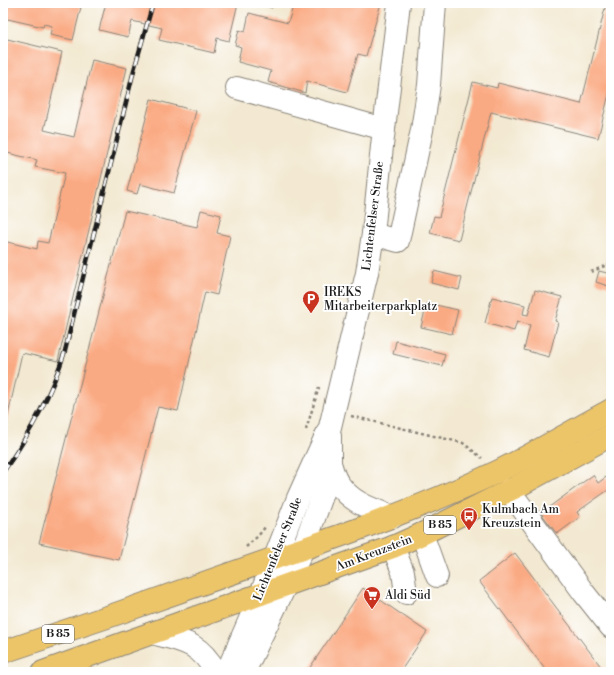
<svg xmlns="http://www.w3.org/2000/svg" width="614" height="675" viewBox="0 0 614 675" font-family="'Libre Bodoni',serif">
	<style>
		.building { fill: #faaa83 }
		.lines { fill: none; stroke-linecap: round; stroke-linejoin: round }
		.minor-casing { stroke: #888277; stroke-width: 24 }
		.major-casing { stroke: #888277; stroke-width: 24 }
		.highway-casing { stroke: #888277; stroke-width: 24 }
		.path { stroke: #888277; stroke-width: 2.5; stroke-dasharray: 3 3; stroke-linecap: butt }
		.minor { stroke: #fff; stroke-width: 22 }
		.major { stroke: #edc569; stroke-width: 22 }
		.highway { stroke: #edc569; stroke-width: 22 }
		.rail-casing { stroke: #1c1c1c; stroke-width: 4.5 }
		.rail { stroke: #fff; stroke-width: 3; stroke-dasharray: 9; stroke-linecap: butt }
		.labels { text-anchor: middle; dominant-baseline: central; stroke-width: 3.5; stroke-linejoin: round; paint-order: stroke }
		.shield { fill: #fff; stroke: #606060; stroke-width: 1 }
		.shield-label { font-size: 11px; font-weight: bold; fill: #1c1c1c }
		.street-label { font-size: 12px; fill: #1c1c1c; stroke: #fff }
		.poi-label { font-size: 12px; fill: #1c1c1c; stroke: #fff; text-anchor: start }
	</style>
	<rect width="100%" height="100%" fill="#fff"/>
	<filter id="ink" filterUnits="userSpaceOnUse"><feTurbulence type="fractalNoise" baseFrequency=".025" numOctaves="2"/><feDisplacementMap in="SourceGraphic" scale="8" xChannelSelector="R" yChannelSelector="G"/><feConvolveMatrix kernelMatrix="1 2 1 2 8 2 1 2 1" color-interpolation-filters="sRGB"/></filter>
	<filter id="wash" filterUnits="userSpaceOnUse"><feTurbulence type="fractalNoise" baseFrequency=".012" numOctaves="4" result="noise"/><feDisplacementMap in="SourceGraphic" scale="16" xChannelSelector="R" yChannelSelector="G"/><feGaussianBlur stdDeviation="0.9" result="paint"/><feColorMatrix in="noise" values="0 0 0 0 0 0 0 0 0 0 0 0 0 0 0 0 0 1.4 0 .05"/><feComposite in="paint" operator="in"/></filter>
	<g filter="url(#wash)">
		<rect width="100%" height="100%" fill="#f3e9d2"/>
		<g id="blocks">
			<g class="building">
				<path d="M 3,3 L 82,3 L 73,40 L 50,35 L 52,26 L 44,24 L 43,27 L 3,18 Z"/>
				<path d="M 106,3 L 238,3 L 229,41 L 217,38 L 214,53 L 159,40 L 162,28 L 132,21 L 128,37 L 99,30 Z"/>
				<path d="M 257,3 L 273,3 L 272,8 Z"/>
				<path d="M 294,3 L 381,3 L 366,56 L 358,54 L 347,92 L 307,81 L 305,93 L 268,82 L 271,71 L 238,62 L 241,47 L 235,45 L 239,30 L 245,32 L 249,13 L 288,23 Z"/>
				<path d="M 603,3 L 611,3 L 611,86 L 598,138 L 491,112 L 459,240 L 430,233 L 434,216 L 439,217 L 473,82 L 497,88 L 498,83 L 581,104 L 606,4 Z"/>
				<path d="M 3,38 L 62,52 L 44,130 L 74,137 L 92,60 L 127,68 L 58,361 L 22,353 L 4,433 L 3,241 L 37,249 L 38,241 L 48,243 L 65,173 L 35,167 L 37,160 L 3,152 Z"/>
				<path d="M 151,99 L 196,111 L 174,193 L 140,184 L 137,194 L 127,191 Z"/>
				<path d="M 201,210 L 221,215 L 217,233 L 230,236 L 217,295 L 205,292 L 178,411 L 158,407 L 119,560 L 39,543 L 125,211 L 197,227 Z"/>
				<path d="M 434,271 L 462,278 L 459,290 L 431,283 Z"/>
				<path d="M 599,271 L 611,274 L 608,286 L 596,282 Z"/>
				<path d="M 535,290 L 562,297 L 555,321 L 558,322 L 549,357 L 524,350 L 530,325 L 517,321 L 514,331 L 485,323 L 492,297 L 525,305 L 523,314 L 528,315 Z"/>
				<path d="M 427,303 L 458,310 L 452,334 L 421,327 Z"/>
				<path d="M 396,341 L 445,354 L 442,366 L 393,354 Z"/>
				<path d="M 593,475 L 598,483 L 606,477 L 611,484 L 611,488 L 577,512 L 580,517 L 557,534 L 541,513 Z"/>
				<path d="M 515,553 L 605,672 L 547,672 L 479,581 Z"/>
				<path d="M 363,588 L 427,632 L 400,672 L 307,672 Z"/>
			</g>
		</g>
	</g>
	<g filter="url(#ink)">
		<use href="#blocks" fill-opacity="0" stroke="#888277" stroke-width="1"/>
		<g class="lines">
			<defs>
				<g id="minor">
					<path d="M 237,88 L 384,129"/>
					<path d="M 373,234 L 398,241 L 422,130 L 429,85 L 435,3"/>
					<path d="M 330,463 C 332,469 334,478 338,483 C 351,503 372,509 393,517"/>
					<path d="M 509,490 L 584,593 L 611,627"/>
					<path d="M 422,534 L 437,576"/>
					<path d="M 393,547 L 403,572 L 406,593"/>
					<path d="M 152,633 C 183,641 199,642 216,672"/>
					<path d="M 227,672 L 261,594 L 298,498 L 330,427 L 367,273 L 373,234 L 382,146 L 399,3"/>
					<path d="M 244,672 L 303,549 L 328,479 L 330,463 L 330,436"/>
				</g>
				<g id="major">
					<path d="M 275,558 C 351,533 426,506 499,471 C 537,452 574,430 611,410"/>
					<path d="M 261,594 L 393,547 L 422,534 L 518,486 L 611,435"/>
				</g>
				<g id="highway">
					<path d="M 3,652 L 113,615 L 275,558"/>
					<path d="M 43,672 L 261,594"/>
				</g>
			</defs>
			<use href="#minor" class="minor-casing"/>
			<use href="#major" class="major-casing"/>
			<use href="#highway" class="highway-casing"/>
			<g class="path">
				<path d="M 591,272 L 611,263"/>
				<path d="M 351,416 L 463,443 L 482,458"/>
				<path d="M 306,430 L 319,387"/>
				<path d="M 246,547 L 258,536 L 266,526"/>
			</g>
			<use href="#minor" class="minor"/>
			<use href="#major" class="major"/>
			<use href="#highway" class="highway"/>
			<defs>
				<path id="rail" d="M 3,472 C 30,434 51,395 65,351 L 134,70 L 153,3"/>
			</defs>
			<use href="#rail" class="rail-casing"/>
			<use href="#rail" class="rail"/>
		</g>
	</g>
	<defs>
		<symbol id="parking-pin" viewBox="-11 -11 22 30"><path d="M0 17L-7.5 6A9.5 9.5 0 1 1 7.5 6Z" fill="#c8321e" stroke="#fff"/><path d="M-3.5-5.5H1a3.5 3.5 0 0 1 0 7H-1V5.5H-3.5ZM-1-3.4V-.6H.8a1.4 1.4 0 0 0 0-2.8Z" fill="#fff"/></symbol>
		<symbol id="bus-pin" viewBox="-11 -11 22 30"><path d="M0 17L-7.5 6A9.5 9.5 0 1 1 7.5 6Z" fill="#c8321e" stroke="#fff"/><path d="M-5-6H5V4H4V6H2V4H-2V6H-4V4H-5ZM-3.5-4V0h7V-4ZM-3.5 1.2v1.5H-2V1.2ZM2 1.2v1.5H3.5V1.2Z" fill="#fff"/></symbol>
		<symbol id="supermarket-pin" viewBox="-11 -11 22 30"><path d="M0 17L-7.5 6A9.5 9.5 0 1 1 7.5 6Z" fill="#c8321e" stroke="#fff"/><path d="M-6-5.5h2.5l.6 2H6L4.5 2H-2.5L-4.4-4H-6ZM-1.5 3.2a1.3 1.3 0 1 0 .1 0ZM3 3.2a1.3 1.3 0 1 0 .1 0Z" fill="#fff"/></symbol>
	</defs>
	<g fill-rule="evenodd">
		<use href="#parking-pin" x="301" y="289" width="20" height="27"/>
		<use href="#bus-pin" x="459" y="506" width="20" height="27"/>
		<use href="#supermarket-pin" x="362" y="585" width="20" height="27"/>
	</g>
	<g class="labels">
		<g class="shield">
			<rect x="424" y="516" width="32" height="18" rx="3"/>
			<rect x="42" y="625" width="32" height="18" rx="3"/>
		</g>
		<g class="shield-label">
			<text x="440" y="525">B 85</text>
			<text x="58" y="634">B 85</text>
		</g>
		<g class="street-label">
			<text transform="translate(373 216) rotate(-83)">Lichtenfelser Straße</text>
			<text transform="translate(278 549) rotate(-68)">Lichtenfelser Straße</text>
			<text transform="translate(374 553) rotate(-21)">Am Kreuzstein</text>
		</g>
		<g class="poi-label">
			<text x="324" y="292">IREKS<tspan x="324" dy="14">Mitarbeiterparkplatz</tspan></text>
			<text x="482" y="509">Kulmbach Am<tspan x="482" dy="14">Kreuzstein</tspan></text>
			<text x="385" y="595">Aldi Süd</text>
		</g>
	</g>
	<rect width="614" height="675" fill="none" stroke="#fff" stroke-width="16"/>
</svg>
